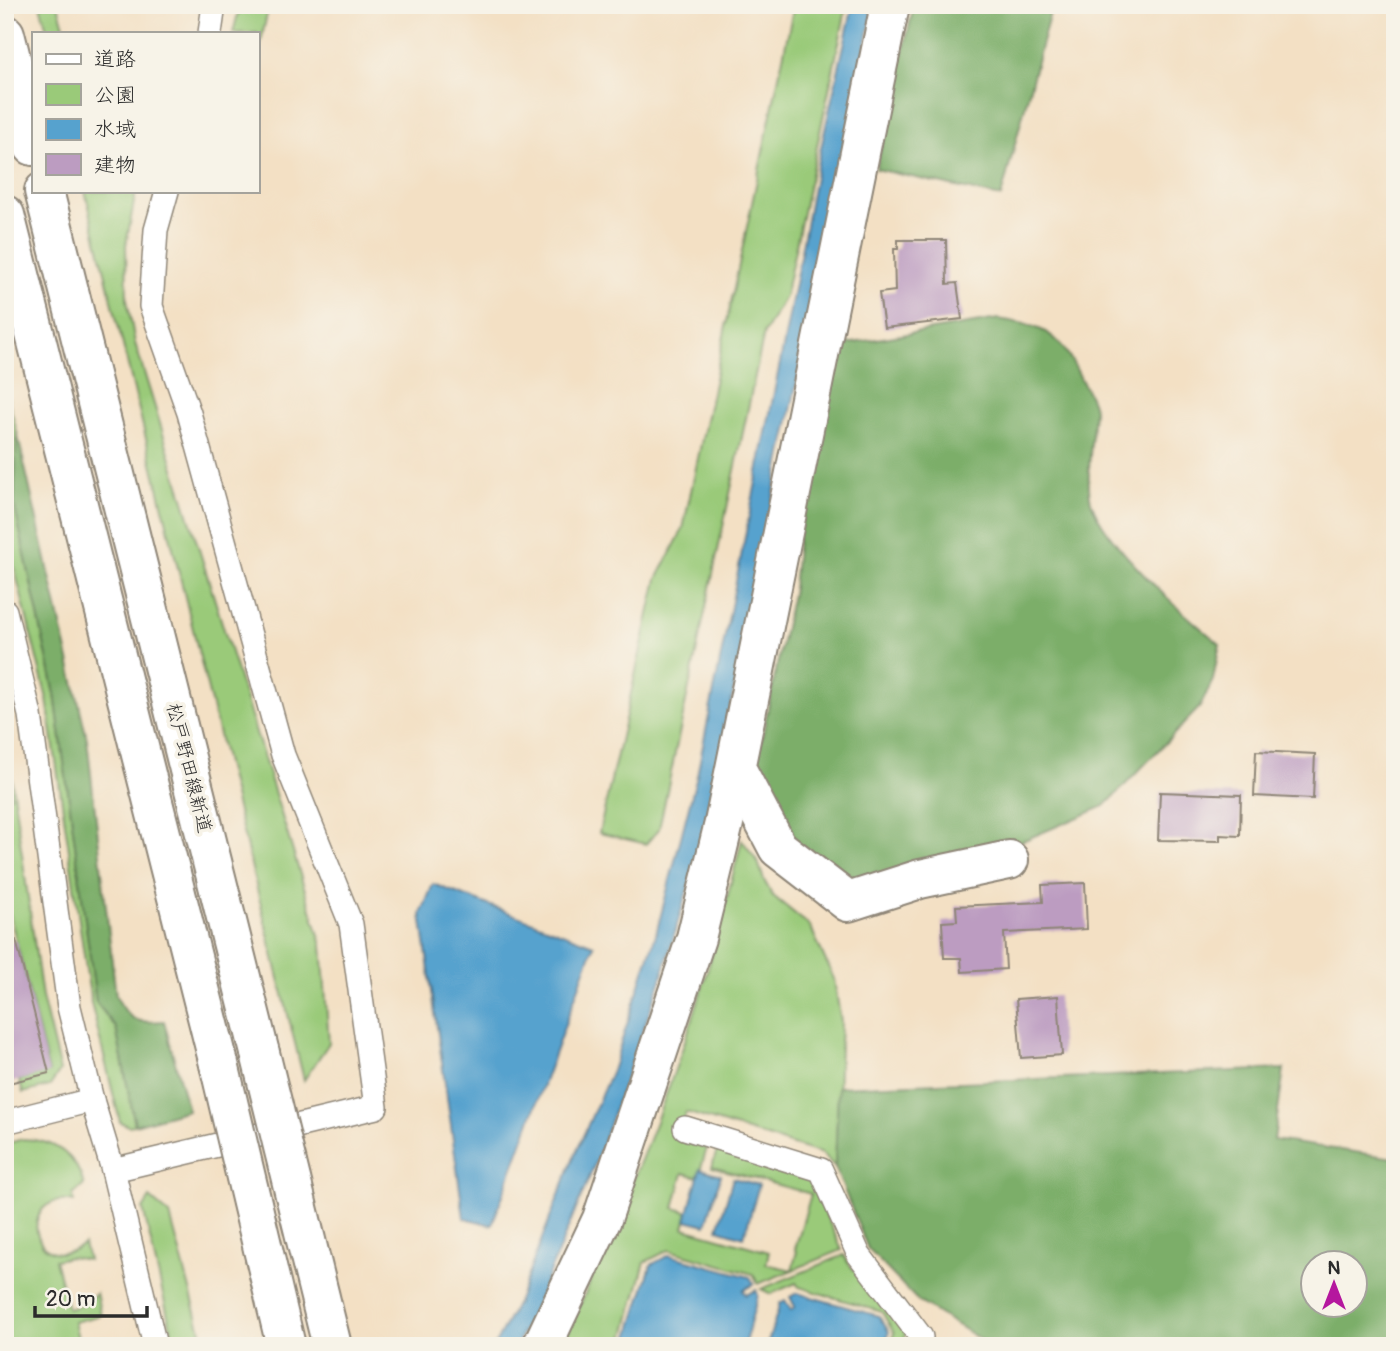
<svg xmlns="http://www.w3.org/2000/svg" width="1400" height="1351" viewBox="0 0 1400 1351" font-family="Pangolin,'Klee One',sans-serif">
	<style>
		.green { fill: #9aca79; stroke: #627a52; stroke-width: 2 }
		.forest { fill: #7bae69; stroke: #536c4a; stroke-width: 2; fill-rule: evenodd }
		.water { fill: #56a2ce; stroke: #40667c; stroke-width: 2 }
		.building { fill: #bc9cc1 }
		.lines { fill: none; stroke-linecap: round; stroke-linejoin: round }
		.service-casing { stroke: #8f8678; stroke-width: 26 }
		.minor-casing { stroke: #8f8678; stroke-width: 42 }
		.primary-casing { stroke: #8f8678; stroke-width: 42 }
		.service { stroke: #fff; stroke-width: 23 }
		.minor { stroke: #fff; stroke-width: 38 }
		.primary { stroke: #fff; stroke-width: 38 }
		.primary-bridge-casing { stroke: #8f8678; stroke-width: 42; stroke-linecap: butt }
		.primary-bridge { stroke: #fff; stroke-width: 38 }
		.labels { text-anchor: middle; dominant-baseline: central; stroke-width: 7; stroke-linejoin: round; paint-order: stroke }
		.street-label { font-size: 19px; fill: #2b2b2b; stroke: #f7f3e8 }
	</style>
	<rect width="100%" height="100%" fill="#f7f3e8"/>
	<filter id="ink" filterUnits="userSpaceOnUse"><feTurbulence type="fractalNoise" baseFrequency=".0143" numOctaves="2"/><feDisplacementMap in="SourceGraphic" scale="14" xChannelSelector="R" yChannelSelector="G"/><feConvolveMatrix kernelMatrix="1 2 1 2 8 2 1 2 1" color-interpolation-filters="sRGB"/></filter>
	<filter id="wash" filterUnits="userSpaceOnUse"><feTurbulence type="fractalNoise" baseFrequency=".00686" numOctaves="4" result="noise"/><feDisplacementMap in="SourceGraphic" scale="28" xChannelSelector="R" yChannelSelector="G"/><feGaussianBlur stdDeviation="1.57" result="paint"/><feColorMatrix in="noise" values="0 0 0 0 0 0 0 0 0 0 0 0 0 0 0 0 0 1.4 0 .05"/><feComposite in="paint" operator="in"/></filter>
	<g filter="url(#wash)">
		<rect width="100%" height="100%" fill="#f3e0c4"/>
		<g class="green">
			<path d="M 40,5 L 58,5 L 66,33 L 48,33 Z"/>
			<path d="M 240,5 L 269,5 L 257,60 L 257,33 L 233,33 Z"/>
			<path d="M 794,5 L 847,5 L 785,297 L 764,333 L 659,829 L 646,844 L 599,833 L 657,579 L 683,529 Z"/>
			<path d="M 85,191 L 136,191 L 126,245 L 127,299 L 135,343 L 322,945 L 329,1043 L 304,1080 Z"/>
			<path d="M 5,387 L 17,432 L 14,504 L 55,694 L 96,1002 L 116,1028 L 135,1125 L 128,1126 L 120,1122 L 91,1003 L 47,699 L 5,530 Z"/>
			<path d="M 5,733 L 42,997 L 60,1071 L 50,1086 L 23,1093 L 19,1080 L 49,1072 L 5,896 L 5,798 L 11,796 L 5,773 Z"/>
			<path d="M 742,840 L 758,862 L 764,880 L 772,895 L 810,926 L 834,979 L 841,1022 L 835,1167 L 822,1154 L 686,1112 L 678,1140 L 707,1148 L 698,1177 L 683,1173 L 674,1208 L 688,1212 L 684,1228 L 769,1252 L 766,1264 L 792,1270 L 797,1251 L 795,1249 L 811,1194 L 712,1167 L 717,1150 L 809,1178 L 842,1250 L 758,1284 L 753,1274 L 669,1250 L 645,1262 L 623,1342 L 615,1346 L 562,1346 C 614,1229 664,1111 702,989 C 717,939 729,889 742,840 Z"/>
			<path d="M 23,1139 C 54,1140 76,1154 84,1185 L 73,1195 L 74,1202 C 16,1189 30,1281 84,1244 L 88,1260 L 70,1257 L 55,1260 L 68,1309 L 85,1304 L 96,1293 L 101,1315 L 74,1322 L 80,1346 L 5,1346 L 5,1144 Z"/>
			<path d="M 150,1198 L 170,1215 L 205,1346 L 175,1346 L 143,1209 Z"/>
			<path d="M 844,1255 L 848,1263 L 906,1330 L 903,1346 L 890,1346 L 894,1333 L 882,1312 L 799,1287 L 796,1283 L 771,1294 L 761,1289 Z"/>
		</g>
		<g class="forest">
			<path d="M 914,5 L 1052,5 L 1001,197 L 876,169 Z"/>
			<path d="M 998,319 C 1049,327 1060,334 1082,381 C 1086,390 1094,401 1094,410 C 1093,434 1085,480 1091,501 C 1104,544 1184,615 1220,644 L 1213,680 L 1200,707 L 1105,806 L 1020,842 L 964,861 L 852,887 L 781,834 L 756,766 L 793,589 L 798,536 L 841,345 Z"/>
			<path d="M 17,432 L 87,739 L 116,996 C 129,1021 136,1024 164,1021 L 188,1110 L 135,1125 L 116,1028 L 96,1002 L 55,694 L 14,504 Z"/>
			<path d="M 1284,1069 L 1274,1140 L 1395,1158 L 1395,1346 L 991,1346 L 918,1301 L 868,1249 L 835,1167 L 838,1087 ZM 1312,1264 L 1354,1264 L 1354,1306 L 1312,1306 Z"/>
		</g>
		<g class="water">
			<path d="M 853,5 L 874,5 L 705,830 L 660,983 L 595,1164 L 533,1312 L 516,1346 L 494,1346 L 517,1303 L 573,1159 L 613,1068 L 656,934 L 697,775 L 783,348 L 818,161 Z"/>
			<path d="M 433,884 L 594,945 L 492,1225 L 464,1218 L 421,914 Z"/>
			<path d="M 700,1169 L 721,1175 L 706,1225 L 686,1220 Z"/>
			<path d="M 733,1178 L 759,1185 L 744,1237 L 718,1229 Z"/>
			<path d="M 669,1255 L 750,1277 L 754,1284 L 743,1290 L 746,1295 L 756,1290 L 758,1295 L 744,1346 L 628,1346 L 627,1343 L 651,1265 Z"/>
			<path d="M 797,1293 L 879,1316 L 889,1332 L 885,1346 L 767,1346 L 780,1303 L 785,1300 L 791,1310 L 795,1307 L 790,1297 Z"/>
		</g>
		<g id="blocks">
			<g class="building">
				<path d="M 898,240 L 946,240 L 947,284 L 957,283 L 962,319 L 884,328 L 879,293 L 895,291 L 894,249 L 898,249 Z"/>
				<path d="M 1256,751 L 1315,754 L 1313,799 L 1254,796 Z"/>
				<path d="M 1160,792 L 1241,795 L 1240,836 L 1220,835 L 1220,841 L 1158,840 Z"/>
				<path d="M 1085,883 L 1087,929 L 1004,933 L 1006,969 L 962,972 L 961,958 L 944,958 L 942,922 L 957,921 L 956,906 L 1043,902 L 1042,885 Z"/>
				<path d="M 16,940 L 49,1073 L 5,1084 L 5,941 Z"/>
				<path d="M 1058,996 L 1062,1055 L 1021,1058 L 1016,999 Z"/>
			</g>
		</g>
	</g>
	<g filter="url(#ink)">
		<use href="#blocks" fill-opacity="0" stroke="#8f8678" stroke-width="2"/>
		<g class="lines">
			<defs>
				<g id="service">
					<path d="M 210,33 L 214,5"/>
					<path d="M 5,611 L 30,715 L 69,1007 L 92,1100 L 113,1170 L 155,1346"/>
					<path d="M 5,1122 L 92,1100"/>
					<path d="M 685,1128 L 821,1170 L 859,1255 L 921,1337"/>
					<path d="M 113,1170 L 376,1107 L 351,924 L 283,755 L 189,413 L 151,306 L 156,230 L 167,191"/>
				</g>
				<g id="minor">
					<path d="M 736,768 L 778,848 L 848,902 L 920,879 L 1009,860"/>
					<path d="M 542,1346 L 602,1219 L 696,938 L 724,823 L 890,5"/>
				</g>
				<g id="primary">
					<path d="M 5,34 L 33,146"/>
					<path d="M 44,191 L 260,1053"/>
					<path d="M 5,215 L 219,1064"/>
				</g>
			</defs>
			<use href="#service" class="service-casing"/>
			<use href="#minor" class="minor-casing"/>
			<use href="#primary" class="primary-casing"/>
			<use href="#service" class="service"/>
			<use href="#minor" class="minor"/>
			<use href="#primary" class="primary"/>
			<defs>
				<g id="primary-bridge">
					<path d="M 260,1053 L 332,1346"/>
					<path d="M 219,1064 L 286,1346"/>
				</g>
			</defs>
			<use href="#primary-bridge" class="primary-bridge-casing"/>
			<use href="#primary-bridge" class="primary-bridge"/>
		</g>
	</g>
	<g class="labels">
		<g class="street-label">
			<text transform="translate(189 768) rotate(76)">松戸野田線新道</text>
		</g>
	</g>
	<rect width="1400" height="1351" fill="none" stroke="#f7f3e8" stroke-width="28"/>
	<rect x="32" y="32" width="228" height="161" fill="#f7f3e8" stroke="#a5a39c" stroke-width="2"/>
	<rect x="46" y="54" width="35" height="10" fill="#ffffff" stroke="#a5a39c" stroke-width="2"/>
	<text x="94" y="66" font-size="21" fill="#2b2b2b">道路</text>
	<rect x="46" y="84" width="35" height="21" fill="#9aca79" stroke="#a5a39c" stroke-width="2"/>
	<text x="94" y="102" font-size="21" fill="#2b2b2b">公園</text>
	<rect x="46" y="119" width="35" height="21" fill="#56a2ce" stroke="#a5a39c" stroke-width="2"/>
	<text x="94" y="136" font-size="21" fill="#2b2b2b">水域</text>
	<rect x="46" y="154" width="35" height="21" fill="#bc9cc1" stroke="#a5a39c" stroke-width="2"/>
	<text x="94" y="172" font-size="21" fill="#2b2b2b">建物</text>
	<g transform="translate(1334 1284)"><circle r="33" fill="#f7f3e8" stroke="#a5a39c" stroke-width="2"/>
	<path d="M0-5L12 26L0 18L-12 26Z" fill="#b5179e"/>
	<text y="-10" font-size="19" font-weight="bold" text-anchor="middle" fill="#2b2b2b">N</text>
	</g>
	<path d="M35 1306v10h112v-10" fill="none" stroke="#2b2b2b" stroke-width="3.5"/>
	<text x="46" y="1306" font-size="21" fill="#2b2b2b" stroke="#f7f3e8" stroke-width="5" paint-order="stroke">20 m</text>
</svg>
